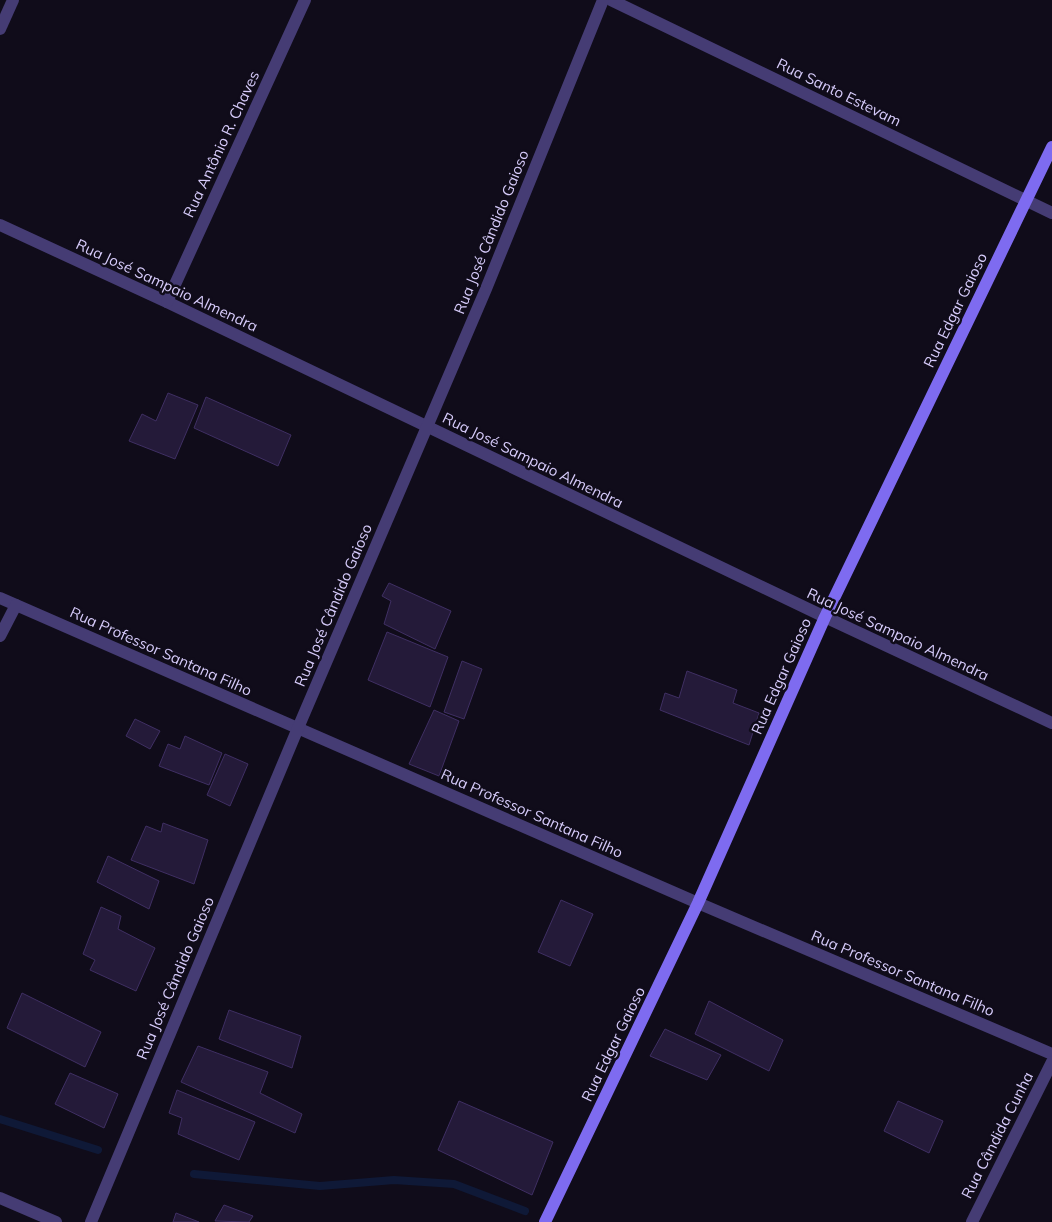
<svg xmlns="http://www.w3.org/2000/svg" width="1052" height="1222" viewBox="0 0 1052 1222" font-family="Mulish,sans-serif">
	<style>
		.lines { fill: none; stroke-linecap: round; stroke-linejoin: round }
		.stream { stroke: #0f1937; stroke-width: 8 }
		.building { fill: #241a39; stroke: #3f2f63 }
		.street { stroke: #453c74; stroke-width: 12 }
		.secondary { stroke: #7e6bf0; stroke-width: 12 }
		.labels { text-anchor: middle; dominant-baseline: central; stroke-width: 5; stroke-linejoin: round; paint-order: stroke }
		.street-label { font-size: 15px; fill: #d6cbfa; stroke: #100c1a }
	</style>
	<rect width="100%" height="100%" fill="#100c1a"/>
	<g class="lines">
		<g class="stream">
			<path d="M 0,1119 L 98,1150"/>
			<path d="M 194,1174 L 320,1186 L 394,1180 L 454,1184 L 525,1211"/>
		</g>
	</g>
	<g class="building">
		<path d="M 168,393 L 198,405 L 175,459 L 129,441 L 142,414 L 156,421 Z"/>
		<path d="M 206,397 L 291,435 L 278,466 L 194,428 Z"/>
		<path d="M 389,583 L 451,611 L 435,649 L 384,624 L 391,601 L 382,596 Z"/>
		<path d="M 387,632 L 448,657 L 430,707 L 368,680 Z"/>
		<path d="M 462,661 L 482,669 L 464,719 L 444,712 Z"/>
		<path d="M 687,671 L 737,690 L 733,703 L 759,713 L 749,745 L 660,710 L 665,693 L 679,698 Z"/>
		<path d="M 434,710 L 459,721 L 439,776 L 409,764 Z"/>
		<path d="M 135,719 L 160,731 L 150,749 L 126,736 Z"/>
		<path d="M 185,736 L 222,753 L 209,785 L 159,766 L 168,744 L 180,749 Z"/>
		<path d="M 225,754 L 248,764 L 230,806 L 207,795 Z"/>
		<path d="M 163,823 L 208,840 L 194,884 L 131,860 L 146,826 L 161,832 Z"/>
		<path d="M 108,856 L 159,881 L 149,909 L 97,882 Z"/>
		<path d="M 561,900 L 593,914 L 570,966 L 538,952 Z"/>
		<path d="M 101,907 L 121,916 L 118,929 L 155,948 L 136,991 L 90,970 L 95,960 L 83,954 Z"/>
		<path d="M 22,993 L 101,1032 L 85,1067 L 7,1028 Z"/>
		<path d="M 709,1001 L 783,1040 L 769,1071 L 695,1034 Z"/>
		<path d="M 229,1010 L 301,1036 L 292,1068 L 219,1039 Z"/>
		<path d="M 665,1029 L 721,1055 L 707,1080 L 650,1056 Z"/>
		<path d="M 198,1046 L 268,1072 L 260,1093 L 302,1114 L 295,1133 L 181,1082 Z"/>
		<path d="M 70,1073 L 118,1094 L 104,1128 L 55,1104 Z"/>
		<path d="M 177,1090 L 255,1122 L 239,1160 L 178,1134 L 182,1118 L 169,1113 Z"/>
		<path d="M 459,1101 L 553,1142 L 532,1195 L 438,1150 Z"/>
		<path d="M 898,1101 L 943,1121 L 929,1153 L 884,1131 Z"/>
		<path d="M 224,1205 L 253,1216 L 249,1222 L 215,1221 Z"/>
		<path d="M 176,1213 L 199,1222 L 173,1222 Z"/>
	</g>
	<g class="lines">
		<g class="street">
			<path d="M 611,0 L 1052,213"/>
			<path d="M 0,29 L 13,0"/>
			<path d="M 0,225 L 167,302 L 825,617 L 1052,723"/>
			<path d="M 167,302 L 305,0"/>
			<path d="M 0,598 L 698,903 L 1052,1054"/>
			<path d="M 0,636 L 16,605"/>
			<path d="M 0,1198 L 56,1222"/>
			<path d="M 91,1222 L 298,728 L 486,289 L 603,0"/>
			<path d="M 972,1222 L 1052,1062"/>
		</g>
		<path class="secondary" d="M 545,1222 L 698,903 L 825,617 L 1052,147"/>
	</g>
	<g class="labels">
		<g class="street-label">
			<text transform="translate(839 92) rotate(26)">Rua Santo Estevam</text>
			<text transform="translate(221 144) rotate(-65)">Rua Antônio R. Chaves</text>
			<text transform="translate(491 232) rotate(-68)">Rua José Cândido Gaioso</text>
			<text transform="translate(167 285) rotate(25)">Rua José Sampaio Almendra</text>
			<text transform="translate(955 310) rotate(-64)">Rua Edgar Gaioso</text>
			<text transform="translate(533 460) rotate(26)">Rua José Sampaio Almendra</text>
			<text transform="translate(333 605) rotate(-67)">Rua José Cândido Gaioso</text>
			<text transform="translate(898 634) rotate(25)">Rua José Sampaio Almendra</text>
			<text transform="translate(161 651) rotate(24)">Rua Professor Santana Filho</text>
			<text transform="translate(781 676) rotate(-66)">Rua Edgar Gaioso</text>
			<text transform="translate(532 813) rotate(24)">Rua Professor Santana Filho</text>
			<text transform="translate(903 973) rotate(23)">Rua Professor Santana Filho</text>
			<text transform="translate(175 978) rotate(-67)">Rua José Cândido Gaioso</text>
			<text transform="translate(613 1044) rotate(-64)">Rua Edgar Gaioso</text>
			<text transform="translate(997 1135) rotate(-63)">Rua Cândida Cunha</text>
		</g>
	</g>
</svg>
